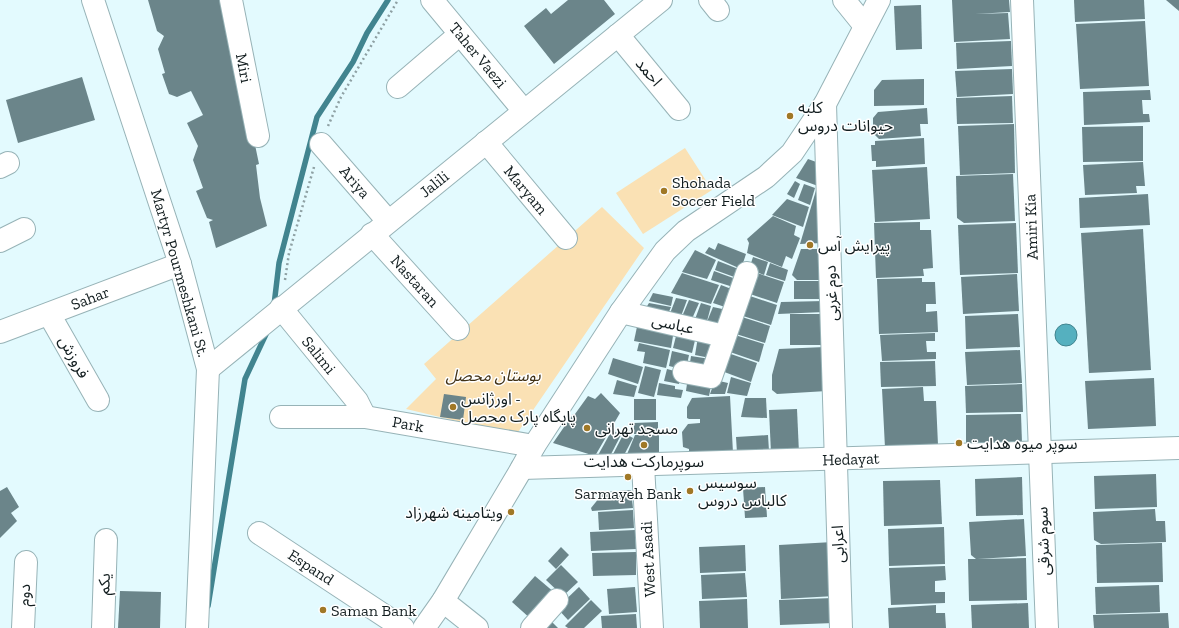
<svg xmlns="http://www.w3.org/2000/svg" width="1179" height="628" viewBox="0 0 1179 628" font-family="'Zilla Slab','Noto Sans Arabic',serif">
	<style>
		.green { fill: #fae1b4 }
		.water { fill: #55b0bf; stroke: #41848f }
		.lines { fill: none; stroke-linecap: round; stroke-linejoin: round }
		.stream { stroke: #41848f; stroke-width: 5.5 }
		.building { fill: #6b858a }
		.minor-casing { stroke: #97b3b7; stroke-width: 24 }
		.path { stroke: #8ea0a3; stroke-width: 2.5; stroke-dasharray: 2 3; stroke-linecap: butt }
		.minor { stroke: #fff; stroke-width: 22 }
		.poi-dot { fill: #a07826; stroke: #fff; stroke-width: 1.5 }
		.labels { text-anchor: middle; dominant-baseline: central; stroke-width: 3; stroke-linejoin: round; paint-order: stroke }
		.street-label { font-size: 16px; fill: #121d1f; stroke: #fff }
		.poi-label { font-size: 16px; fill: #121d1f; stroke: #fff; text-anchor: start }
		.park-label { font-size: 16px; font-style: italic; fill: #403115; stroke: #fff }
	</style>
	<rect width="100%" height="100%" fill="#e3fafe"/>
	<g class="green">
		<path d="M 685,148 L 712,190 L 643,234 L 616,193 Z"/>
		<path d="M 602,207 L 644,248 L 516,435 L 406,409 L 436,379 L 424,364 Z"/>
	</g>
	<circle class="water" cx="1066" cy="335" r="11"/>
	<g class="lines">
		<g class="stream">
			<path d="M 274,305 L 279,263 L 317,117 L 353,62 L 367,33 L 388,0"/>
			<path d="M 208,606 L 245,379 L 267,332"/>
		</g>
	</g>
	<g class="building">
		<path d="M 148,0 L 222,0 L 239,97 L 244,100 L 250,121 L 259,164 L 256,165 L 260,198 L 267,226 L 216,248 L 209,222 L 213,220 L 207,218 L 196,191 L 203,188 L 193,160 L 198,146 L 187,123 L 203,115 L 191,91 L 177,97 L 169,94 L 162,74 L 165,73 L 158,49 L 164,36 L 157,31 Z"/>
		<path d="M 568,0 L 604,0 L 615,14 L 554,64 L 524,26 L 546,8 L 551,14 Z"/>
		<path d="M 952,0 L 1009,0 L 1010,12 L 975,14 L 1008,13 L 1010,39 L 954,42 Z"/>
		<path d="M 1074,0 L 1144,0 L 1145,19 L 1075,22 Z"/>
		<path d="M 1166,0 L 1179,0 L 1179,11 Z"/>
		<path d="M 921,5 L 922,49 L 896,50 L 894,6 Z"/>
		<path d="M 1145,21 L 1149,86 L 1080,89 L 1076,24 Z"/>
		<path d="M 1011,41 L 1012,66 L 957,69 L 956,43 Z"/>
		<path d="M 1012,69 L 1013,94 L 957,97 L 955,71 Z"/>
		<path d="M 82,77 L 95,120 L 18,143 L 6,100 Z"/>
		<path d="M 924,79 L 924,105 L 874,106 L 874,90 L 882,80 Z"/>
		<path d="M 1150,90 L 1151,100 L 1142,100 L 1143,114 L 1149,114 L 1150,122 L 1084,125 L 1083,92 Z"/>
		<path d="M 1012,96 L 1013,123 L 957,124 L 956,98 Z"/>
		<path d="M 927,108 L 928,124 L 920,124 L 921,136 L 879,139 L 873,133 L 873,118 L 878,112 Z"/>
		<path d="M 1014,124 L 1015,173 L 960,175 L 958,126 Z"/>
		<path d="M 1143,126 L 1143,161 L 1083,162 L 1082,127 Z"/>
		<path d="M 924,138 L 925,164 L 876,167 L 876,161 L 872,161 L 871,145 L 875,145 L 875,141 Z"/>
		<path d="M 808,159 L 819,163 L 818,186 L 796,178 Z"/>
		<path d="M 1143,162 L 1145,186 L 1136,186 L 1137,193 L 1085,195 L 1083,165 Z"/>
		<path d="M 927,167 L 930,219 L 875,222 L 872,170 Z"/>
		<path d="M 1013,174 L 1015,221 L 964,223 L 957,218 L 956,176 Z"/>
		<path d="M 795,181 L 800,184 L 794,198 L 787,194 Z"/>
		<path d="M 804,184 L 815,188 L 810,205 L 798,200 Z"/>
		<path d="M 817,187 L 822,243 L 800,244 Z"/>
		<path d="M 1148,194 L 1150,225 L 1080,228 L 1079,198 Z"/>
		<path d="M 787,199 L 809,207 L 803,227 L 772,215 Z"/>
		<path d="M 773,216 L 796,226 L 794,235 L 800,238 L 792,259 L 786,256 L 782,267 L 747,253 L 749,243 L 747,239 Z"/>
		<path d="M 920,222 L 920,230 L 931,230 L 933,268 L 923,269 L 924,276 L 876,278 L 874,223 Z"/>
		<path d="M 1016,223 L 1018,273 L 960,275 L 958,225 Z"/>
		<path d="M 1143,229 L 1151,370 L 1089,373 L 1081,233 Z"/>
		<path d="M 718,243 L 746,254 L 741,269 L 705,253 L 709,247 L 715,250 Z"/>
		<path d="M 801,249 L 822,249 L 822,280 L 797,280 L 792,275 Z"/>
		<path d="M 695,250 L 716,260 L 707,279 L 682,272 Z"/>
		<path d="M 753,257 L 768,262 L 764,275 L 749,269 Z"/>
		<path d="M 718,261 L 741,270 L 737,278 L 715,270 Z"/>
		<path d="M 770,263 L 788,270 L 785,281 L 766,275 Z"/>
		<path d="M 714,271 L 736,279 L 733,287 L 711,280 Z"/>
		<path d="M 751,271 L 784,282 L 777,303 L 744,292 Z"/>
		<path d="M 682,273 L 719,285 L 711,304 L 671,293 Z"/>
		<path d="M 1017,274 L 1019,311 L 963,314 L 961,277 Z"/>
		<path d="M 922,278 L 922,282 L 935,282 L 936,304 L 926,304 L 926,312 L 937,311 L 938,332 L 879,334 L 877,279 Z"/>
		<rect x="794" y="281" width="29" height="18"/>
		<path d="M 721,285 L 734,290 L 728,308 L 713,303 Z"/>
		<path d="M 653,293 L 673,297 L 671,306 L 649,301 Z"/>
		<path d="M 744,294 L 777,305 L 771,325 L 737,314 Z"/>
		<path d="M 676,298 L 687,300 L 680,319 L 669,316 Z"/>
		<path d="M 689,300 L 699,303 L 691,321 L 681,319 Z"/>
		<path d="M 824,301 L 824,312 L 778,314 L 781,302 Z"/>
		<path d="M 649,303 L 671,307 L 667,316 L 644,311 Z"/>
		<path d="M 701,303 L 711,306 L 706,325 L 694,322 Z"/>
		<path d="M 713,307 L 727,310 L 722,328 L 706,324 Z"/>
		<path d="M 790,314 L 824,314 L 825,345 L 790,345 Z"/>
		<path d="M 1018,314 L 1020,347 L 966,349 L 965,316 Z"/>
		<path d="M 742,317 L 770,326 L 765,343 L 736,334 Z"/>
		<path d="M 638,322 L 674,330 L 671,348 L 634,341 Z"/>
		<path d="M 677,332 L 696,336 L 692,353 L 673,348 Z"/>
		<path d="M 935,333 L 935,341 L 926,341 L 927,352 L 936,352 L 936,359 L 882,361 L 880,335 Z"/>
		<path d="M 735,335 L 764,344 L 759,362 L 730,352 Z"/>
		<path d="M 698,337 L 714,340 L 710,358 L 695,355 Z"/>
		<path d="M 639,343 L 670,350 L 666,368 L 643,363 L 645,352 L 637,351 Z"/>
		<path d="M 825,347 L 827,391 L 777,394 L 772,390 L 772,375 L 779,349 Z"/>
		<path d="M 1020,350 L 1022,383 L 967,385 L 965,352 Z"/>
		<path d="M 672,351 L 689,355 L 686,370 L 669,366 Z"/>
		<path d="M 725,352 L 757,363 L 751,382 L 719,370 Z"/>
		<path d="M 691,356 L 710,359 L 707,372 L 689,369 Z"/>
		<path d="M 613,358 L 643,367 L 638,384 L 608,374 Z"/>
		<path d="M 935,361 L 936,386 L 881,387 L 880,362 Z"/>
		<path d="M 645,366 L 661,370 L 654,397 L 638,393 Z"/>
		<path d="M 667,369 L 682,373 L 679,384 L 664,381 Z"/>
		<path d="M 688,376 L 712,381 L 709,396 L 686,391 Z"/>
		<path d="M 731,377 L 751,383 L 747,396 L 727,393 Z"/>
		<path d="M 1154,378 L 1156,426 L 1088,429 L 1085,381 Z"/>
		<path d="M 617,380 L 637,386 L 634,397 L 613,394 Z"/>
		<path d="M 715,380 L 728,383 L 725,394 L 710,394 Z"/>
		<path d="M 659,383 L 675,386 L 675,389 L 683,390 L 681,398 L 657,395 Z"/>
		<path d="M 1022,384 L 1023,412 L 966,413 L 965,386 Z"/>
		<path d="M 923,387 L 924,401 L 936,401 L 938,445 L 885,448 L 882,389 Z"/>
		<path d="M 601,393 L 620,413 L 595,456 L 553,443 L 573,414 L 575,414 L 588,396 L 595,399 Z"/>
		<path d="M 444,394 L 466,397 L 463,420 L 440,417 Z"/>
		<path d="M 730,396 L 733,453 L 689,455 L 689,449 L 683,447 L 682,432 L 688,424 L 700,423 L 700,419 L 689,419 L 687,418 L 687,407 L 692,398 Z"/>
		<path d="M 745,398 L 766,398 L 767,418 L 741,417 Z"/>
		<rect x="634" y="399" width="22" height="21"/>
		<path d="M 797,409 L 799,453 L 771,453 L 769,410 Z"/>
		<path d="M 1021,414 L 1022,443 L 966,444 L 966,415 Z"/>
		<path d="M 658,422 L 658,434 L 634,434 L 634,423 Z"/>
		<path d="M 612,430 L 621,435 L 608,460 L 597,457 Z"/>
		<path d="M 624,433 L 633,438 L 622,459 L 610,460 Z"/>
		<path d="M 635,435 L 659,435 L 659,458 L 625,459 Z"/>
		<path d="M 768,435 L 769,451 L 737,453 L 736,437 Z"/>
		<path d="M 1156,474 L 1157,507 L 1095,509 L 1094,476 Z"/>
		<path d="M 1022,477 L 1023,515 L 976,516 L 975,479 Z"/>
		<path d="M 940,480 L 942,524 L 884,526 L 883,481 Z"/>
		<path d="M 7,487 L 19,507 L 11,513 L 17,521 L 0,538 L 0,491 Z"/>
		<path d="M 765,487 L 767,517 L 745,518 L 743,488 Z"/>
		<path d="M 631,490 L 633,508 L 592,511 L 591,508 L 604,492 Z"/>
		<path d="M 1155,509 L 1156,521 L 1165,521 L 1166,542 L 1101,544 L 1094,540 L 1093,512 Z"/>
		<path d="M 633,510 L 634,528 L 599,530 L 598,512 Z"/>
		<path d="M 1024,519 L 1026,556 L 977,559 L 1026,558 L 1027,600 L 969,601 L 968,559 L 976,559 L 971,555 L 969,522 Z"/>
		<path d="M 944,527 L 945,564 L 889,566 L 888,529 Z"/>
		<path d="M 635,530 L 636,549 L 591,551 L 590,532 Z"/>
		<path d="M 833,542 L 835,596 L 781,599 L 779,545 Z"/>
		<path d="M 1162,543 L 1163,582 L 1097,583 L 1096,545 Z"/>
		<path d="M 745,545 L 746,571 L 700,573 L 699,547 Z"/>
		<path d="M 561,547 L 569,555 L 556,569 L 548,561 Z"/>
		<path d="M 636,552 L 636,575 L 593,576 L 592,553 Z"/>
		<path d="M 561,565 L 578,582 L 563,596 L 546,580 Z"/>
		<path d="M 945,566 L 946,580 L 935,581 L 935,592 L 945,592 L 945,603 L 891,605 L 889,568 Z"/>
		<path d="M 745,573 L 747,597 L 702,599 L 701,575 Z"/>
		<path d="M 535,576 L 555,593 L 532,620 L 512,602 Z"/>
		<path d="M 1159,585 L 1160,612 L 1096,614 L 1095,587 Z"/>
		<path d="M 579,587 L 590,599 L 568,620 L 557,608 Z"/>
		<path d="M 635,587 L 637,612 L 609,614 L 607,589 Z"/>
		<path d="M 120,591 L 161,592 L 160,628 L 118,628 Z"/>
		<path d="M 833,598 L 834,623 L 780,625 L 779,600 Z"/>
		<path d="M 747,599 L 748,628 L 700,628 L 699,601 Z"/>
		<path d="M 591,600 L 602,611 L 584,628 L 568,628 L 565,626 Z"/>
		<path d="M 1028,603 L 1029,628 L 972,628 L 971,605 Z"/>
		<path d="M 936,605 L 936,613 L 945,613 L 946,628 L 889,628 L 888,608 Z"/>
		<path d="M 1168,613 L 1169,628 L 1094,628 L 1093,615 Z"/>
		<path d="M 636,614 L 637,628 L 602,628 L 601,616 Z"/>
		<path d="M 550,620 L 558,628 L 542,628 Z"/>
	</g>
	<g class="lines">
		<defs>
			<g id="minor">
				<path d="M 93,0 L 180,264 L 208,369 L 197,628"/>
				<path d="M 231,0 L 258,136"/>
				<path d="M 432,0 L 524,111"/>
				<path d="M 710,0 L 718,10"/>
				<path d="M 844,0 L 865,26"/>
				<path d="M 1022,0 L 1047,628"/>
				<path d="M 618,35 L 679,109"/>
				<path d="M 398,87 L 460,34"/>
				<path d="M 825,104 L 841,628"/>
				<path d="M 486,142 L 566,238"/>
				<path d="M 321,144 L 388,221"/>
				<path d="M 0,167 L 8,163"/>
				<path d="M 372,234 L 458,329"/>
				<path d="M 0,241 L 24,229"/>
				<path d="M 281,308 L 357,401 L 365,417"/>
				<path d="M 621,312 L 724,336"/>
				<path d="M 49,314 L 98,400"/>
				<path d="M 0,332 L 180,264"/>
				<path d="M 208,369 L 661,0"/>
				<path d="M 684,372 L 711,377 L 747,273"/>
				<path d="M 281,417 L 365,417 L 534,446"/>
				<path d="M 643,465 L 652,628"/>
				<path d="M 522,468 L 1179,448"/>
				<path d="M 259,533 L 403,628"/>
				<path d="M 443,601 L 477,628"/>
				<path d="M 23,628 L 26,562"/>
				<path d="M 103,628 L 106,540"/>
				<path d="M 424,628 L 443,601 L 522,468 L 534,446 L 621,312 L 665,251 L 686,231 L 766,177 L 792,153 L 825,104 L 879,0"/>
				<path d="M 532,628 L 557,600"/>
			</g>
		</defs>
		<use href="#minor" class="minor-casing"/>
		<g class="path">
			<path d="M 328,126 L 341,97 L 398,0"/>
			<path d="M 285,280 L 289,253 L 314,167"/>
		</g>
		<use href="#minor" class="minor"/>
	</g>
	<g class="poi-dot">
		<circle cx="790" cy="116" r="4"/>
		<circle cx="664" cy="191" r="4"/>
		<circle cx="810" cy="245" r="4"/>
		<circle cx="453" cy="407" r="4"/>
		<circle cx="587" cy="428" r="4"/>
		<circle cx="959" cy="443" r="4"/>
		<circle cx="644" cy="445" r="4"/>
		<circle cx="628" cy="477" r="4"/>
		<circle cx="690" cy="491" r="4"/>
		<circle cx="511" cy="512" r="4"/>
		<circle cx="323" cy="610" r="4"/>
	</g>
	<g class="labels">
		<g class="street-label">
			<text transform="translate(478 55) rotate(50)">Taher Vaezi</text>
			<text transform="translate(244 68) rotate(79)">Miri</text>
			<text transform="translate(649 72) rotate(50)">احمد</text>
			<text transform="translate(355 182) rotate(49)">Ariya</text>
			<text transform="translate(434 184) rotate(-39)">Jalili</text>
			<text transform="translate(526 190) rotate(50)">Maryam</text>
			<text transform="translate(1031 227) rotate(-92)">Amiri Kia</text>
			<text transform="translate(180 273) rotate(74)">Martyr Pourmeshkani St.</text>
			<text transform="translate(415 281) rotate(48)">Nastaran</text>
			<text transform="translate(831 293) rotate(-92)">دوم غربی</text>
			<text transform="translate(90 298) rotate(-21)">Sahar</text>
			<text transform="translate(673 324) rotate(13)">عباسی</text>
			<text transform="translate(319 355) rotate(51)">Salimi</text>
			<text transform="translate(74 357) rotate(61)">فروزش</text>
			<text transform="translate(408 424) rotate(10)">Park</text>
			<text transform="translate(851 459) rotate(-2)">Hedayat</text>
			<text transform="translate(1043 541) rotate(-92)">سوم شرقی</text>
			<text transform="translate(838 544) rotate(-92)">اعرابی</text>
			<text transform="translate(648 559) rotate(-93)">West Asadi</text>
			<text transform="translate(311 567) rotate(33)">Espand</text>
			<text transform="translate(104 584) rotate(-88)">یکم</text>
			<text transform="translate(24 595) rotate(-87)">دوم</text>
		</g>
		<g class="poi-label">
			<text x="798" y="107">کلبه<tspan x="798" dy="18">حیوانات دروس</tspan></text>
			<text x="672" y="182">Shohada<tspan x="672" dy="18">Soccer Field</tspan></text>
			<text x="818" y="245">پیرایش آس</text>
			<text x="461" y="398">اورژانس -<tspan x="461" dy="18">پایگاه پارک محصل</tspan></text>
			<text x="595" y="428">مسجد تهرانی</text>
			<text x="967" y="443">سوپر میوه هدایت</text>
			<text x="644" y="461" text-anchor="middle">سوپرمارکت هدایت</text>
			<text x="698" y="482">سوسیس<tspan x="698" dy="18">کالباس دروس</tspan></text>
			<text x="628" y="493" text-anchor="middle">Sarmayeh Bank</text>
			<text x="503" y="512" text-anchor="end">ویتامینه شهرزاد</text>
			<text x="331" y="610">Saman Bank</text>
		</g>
		<g class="park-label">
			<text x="493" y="375">بوستان محصل</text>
		</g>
	</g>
</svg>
